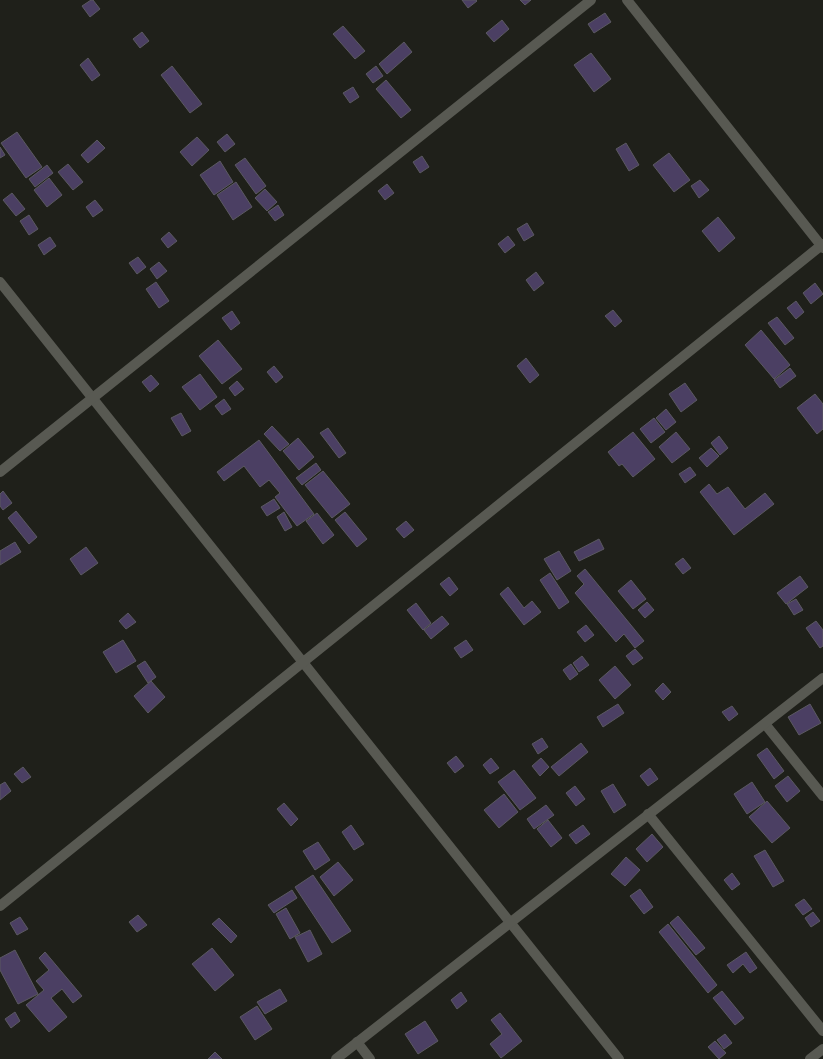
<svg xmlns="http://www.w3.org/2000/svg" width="823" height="1059" viewBox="0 0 823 1059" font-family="'Nunito Sans',sans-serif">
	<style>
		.building { fill: #4b3f63; stroke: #5b5961 }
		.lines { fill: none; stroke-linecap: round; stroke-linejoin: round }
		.minor { stroke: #585952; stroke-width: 10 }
	</style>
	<rect width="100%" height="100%" fill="#1f201a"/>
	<g class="building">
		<path d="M 91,0 L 93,0 L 100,9 L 90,17 L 82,6 Z"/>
		<path d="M 462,0 L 476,0 L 477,1 L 468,8 Z"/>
		<path d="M 520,0 L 531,0 L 525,5 Z"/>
		<path d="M 605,13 L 611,22 L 594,33 L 588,24 Z"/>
		<path d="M 502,20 L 509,29 L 494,42 L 486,33 Z"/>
		<path d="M 343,26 L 365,51 L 355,59 L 333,34 Z"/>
		<path d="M 142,32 L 149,41 L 140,48 L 133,39 Z"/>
		<path d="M 404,42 L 412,52 L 387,74 L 379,64 Z"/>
		<path d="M 591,53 L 611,79 L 594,92 L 574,65 Z"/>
		<path d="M 88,58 L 100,75 L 92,81 L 80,65 Z"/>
		<path d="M 172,66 L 202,104 L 190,113 L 161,75 Z"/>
		<path d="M 376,66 L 383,76 L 373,83 L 366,74 Z"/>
		<path d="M 386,80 L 411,110 L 401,118 L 376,89 Z"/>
		<path d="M 353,87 L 359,97 L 350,103 L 343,93 Z"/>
		<path d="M 17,132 L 42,167 L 26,178 L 1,143 Z"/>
		<path d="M 227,134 L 235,144 L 225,152 L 217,142 Z"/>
		<path d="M 197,137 L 209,150 L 192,166 L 180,152 Z"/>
		<path d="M 97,140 L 105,148 L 88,163 L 81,155 Z"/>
		<path d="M 626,143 L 639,165 L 629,171 L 616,149 Z"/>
		<path d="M 0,147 L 5,155 L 0,158 Z"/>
		<path d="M 669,153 L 690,180 L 674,192 L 653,165 Z"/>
		<path d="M 422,156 L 429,167 L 420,173 L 413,162 Z"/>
		<path d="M 245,158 L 266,186 L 256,194 L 235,165 Z"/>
		<path d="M 220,161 L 233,182 L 214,195 L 200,175 Z"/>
		<path d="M 68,164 L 83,182 L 73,190 L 58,172 Z"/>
		<path d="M 47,165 L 53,173 L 35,187 L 29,179 Z"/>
		<path d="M 49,178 L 62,195 L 47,207 L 34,190 Z"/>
		<path d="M 700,180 L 709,190 L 699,198 L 691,186 Z"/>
		<path d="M 236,182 L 252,207 L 233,220 L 217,195 Z"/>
		<path d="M 387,184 L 394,193 L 385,200 L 378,191 Z"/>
		<path d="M 265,189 L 277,202 L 267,211 L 255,198 Z"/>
		<path d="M 12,193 L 25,209 L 16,216 L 3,200 Z"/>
		<path d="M 95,200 L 103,210 L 93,217 L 86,207 Z"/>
		<path d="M 278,205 L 284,215 L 275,221 L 268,212 Z"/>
		<path d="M 29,215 L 38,229 L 29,235 L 20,221 Z"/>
		<path d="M 718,217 L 735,238 L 719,252 L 702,231 Z"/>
		<path d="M 527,223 L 534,235 L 524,241 L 517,229 Z"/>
		<path d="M 169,232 L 177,241 L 168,248 L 161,239 Z"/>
		<path d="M 508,236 L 515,245 L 505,253 L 498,244 Z"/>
		<path d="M 50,237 L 56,246 L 44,255 L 38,245 Z"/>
		<path d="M 138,257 L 146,267 L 137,274 L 129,263 Z"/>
		<path d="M 159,262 L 167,271 L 157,279 L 150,269 Z"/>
		<path d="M 536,272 L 544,283 L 534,291 L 526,280 Z"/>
		<path d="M 156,282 L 169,301 L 159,308 L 146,289 Z"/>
		<path d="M 815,283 L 823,294 L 811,304 L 803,293 Z"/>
		<path d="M 796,301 L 804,312 L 796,319 L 787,308 Z"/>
		<path d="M 613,310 L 622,321 L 615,327 L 605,316 Z"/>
		<path d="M 232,311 L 240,323 L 231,330 L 222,318 Z"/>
		<path d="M 777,317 L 794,338 L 785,345 L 768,323 Z"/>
		<path d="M 761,330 L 790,365 L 774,379 L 745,345 Z"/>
		<path d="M 218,340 L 242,369 L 222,384 L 199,356 Z"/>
		<path d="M 526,358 L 539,375 L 530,383 L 517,366 Z"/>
		<path d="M 274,366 L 283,377 L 276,383 L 267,372 Z"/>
		<path d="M 790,368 L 796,376 L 780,388 L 774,380 Z"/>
		<path d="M 200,374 L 217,397 L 200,410 L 182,387 Z"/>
		<path d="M 151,375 L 159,384 L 150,392 L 142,382 Z"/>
		<path d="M 237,381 L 244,389 L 235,396 L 229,388 Z"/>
		<path d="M 685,383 L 697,400 L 681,412 L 669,394 Z"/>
		<path d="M 815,394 L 823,404 L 823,429 L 817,434 L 797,408 Z"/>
		<path d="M 224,399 L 231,409 L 222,415 L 215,406 Z"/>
		<path d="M 666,409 L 676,422 L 666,430 L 656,418 Z"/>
		<path d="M 181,413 L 191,431 L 182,436 L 171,418 Z"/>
		<path d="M 654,418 L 665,432 L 651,443 L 640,429 Z"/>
		<path d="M 272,426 L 289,444 L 280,451 L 264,434 Z"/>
		<path d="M 328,428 L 346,453 L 339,458 L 320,433 Z"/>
		<path d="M 633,432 L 655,459 L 633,477 L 622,464 L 619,466 L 608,452 Z"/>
		<path d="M 676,432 L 690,449 L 672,463 L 659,447 Z"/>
		<path d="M 719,436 L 728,448 L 720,455 L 711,443 Z"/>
		<path d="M 298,438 L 314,457 L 299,470 L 283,451 Z"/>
		<path d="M 259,440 L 314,514 L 297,526 L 275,497 L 280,493 L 269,480 L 260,487 L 244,466 L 224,481 L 217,472 Z"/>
		<path d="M 711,448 L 719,456 L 707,467 L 699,458 Z"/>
		<path d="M 316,463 L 321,470 L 302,485 L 296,478 Z"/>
		<path d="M 690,467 L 696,475 L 685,483 L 679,474 Z"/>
		<path d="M 323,471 L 350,504 L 332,518 L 305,485 Z"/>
		<path d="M 709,484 L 717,494 L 728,487 L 745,509 L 765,493 L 774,504 L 734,535 L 700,492 Z"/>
		<path d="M 3,491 L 12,503 L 3,510 L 0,506 L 0,494 Z"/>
		<path d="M 274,499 L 280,508 L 267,516 L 261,507 Z"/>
		<path d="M 16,511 L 37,537 L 29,544 L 8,518 Z"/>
		<path d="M 284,512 L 292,527 L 285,531 L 277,517 Z"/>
		<path d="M 345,512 L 367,539 L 357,547 L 335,520 Z"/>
		<path d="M 317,513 L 334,535 L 323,544 L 306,521 Z"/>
		<path d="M 406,521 L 414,530 L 404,538 L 396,529 Z"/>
		<path d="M 599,539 L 604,549 L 579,561 L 574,552 Z"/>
		<path d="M 15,542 L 21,552 L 0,565 L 0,551 Z"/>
		<path d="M 86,547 L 98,563 L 81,575 L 70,559 Z"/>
		<path d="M 559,551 L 571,571 L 557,580 L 544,559 Z"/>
		<path d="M 683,558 L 691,568 L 683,574 L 675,564 Z"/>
		<path d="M 585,569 L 644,641 L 635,648 L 624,634 L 616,642 L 575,593 L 584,584 L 577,576 Z"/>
		<path d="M 550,573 L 569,602 L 559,609 L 540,580 Z"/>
		<path d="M 800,576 L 808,587 L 786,604 L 777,593 Z"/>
		<path d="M 449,577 L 458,589 L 450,596 L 440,584 Z"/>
		<path d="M 631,580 L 646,599 L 633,609 L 618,591 Z"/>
		<path d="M 508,587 L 524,608 L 532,601 L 541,612 L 524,625 L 500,594 Z"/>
		<path d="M 796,599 L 803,610 L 794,615 L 787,604 Z"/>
		<path d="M 647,602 L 654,610 L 645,618 L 638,610 Z"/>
		<path d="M 416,603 L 431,623 L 423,630 L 407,610 Z"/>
		<path d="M 128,613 L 136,622 L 126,629 L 119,621 Z"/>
		<path d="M 442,616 L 449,624 L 431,639 L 424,630 Z"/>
		<path d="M 816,621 L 823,630 L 823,646 L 820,648 L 806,628 Z"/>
		<path d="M 586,625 L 594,635 L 585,642 L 577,632 Z"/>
		<path d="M 123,640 L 136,661 L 116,673 L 103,652 Z"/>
		<path d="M 466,640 L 473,650 L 461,658 L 454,648 Z"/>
		<path d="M 635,649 L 643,658 L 633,665 L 626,656 Z"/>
		<path d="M 582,656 L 589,665 L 579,672 L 573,663 Z"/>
		<path d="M 145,661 L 156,677 L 148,683 L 137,666 Z"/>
		<path d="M 571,664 L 578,674 L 570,680 L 563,670 Z"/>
		<path d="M 615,666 L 631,685 L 615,699 L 599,680 Z"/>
		<path d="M 151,681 L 165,697 L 148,713 L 134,696 Z"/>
		<path d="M 663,683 L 671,692 L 663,700 L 655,691 Z"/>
		<path d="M 618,704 L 624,713 L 603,727 L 597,717 Z"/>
		<path d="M 810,704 L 821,723 L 799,735 L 788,717 Z"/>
		<path d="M 732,706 L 738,714 L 729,721 L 722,712 Z"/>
		<path d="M 542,738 L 548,747 L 538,754 L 532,744 Z"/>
		<path d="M 581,743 L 588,752 L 559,776 L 551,767 Z"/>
		<path d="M 767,748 L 784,771 L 774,779 L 757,755 Z"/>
		<path d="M 456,756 L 464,766 L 455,773 L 447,763 Z"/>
		<path d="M 491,758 L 499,768 L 490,774 L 483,765 Z"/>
		<path d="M 541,758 L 549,767 L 540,776 L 532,766 Z"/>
		<path d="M 23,767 L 31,777 L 22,783 L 14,774 Z"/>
		<path d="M 650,768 L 658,779 L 648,786 L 640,776 Z"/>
		<path d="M 514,770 L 536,798 L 520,810 L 498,782 Z"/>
		<path d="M 788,776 L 800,791 L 787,802 L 775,786 Z"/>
		<path d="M 5,782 L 11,791 L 0,800 L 0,785 Z"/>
		<path d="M 752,782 L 765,802 L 747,814 L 734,794 Z"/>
		<path d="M 613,784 L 626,805 L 614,813 L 601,791 Z"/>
		<path d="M 575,786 L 585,799 L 576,806 L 566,793 Z"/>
		<path d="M 504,794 L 518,812 L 499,828 L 484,810 Z"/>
		<path d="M 767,801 L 790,828 L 772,843 L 749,817 Z"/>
		<path d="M 284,803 L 298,819 L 291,826 L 277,809 Z"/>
		<path d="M 546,805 L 554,815 L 534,829 L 527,819 Z"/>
		<path d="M 548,820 L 562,838 L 551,847 L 537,829 Z"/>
		<path d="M 351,825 L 364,844 L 354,850 L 342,832 Z"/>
		<path d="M 583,825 L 590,834 L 576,844 L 569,835 Z"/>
		<path d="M 652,834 L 663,847 L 647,862 L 636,849 Z"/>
		<path d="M 318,842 L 330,860 L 315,870 L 303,851 Z"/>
		<path d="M 765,850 L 784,881 L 773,887 L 754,856 Z"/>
		<path d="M 626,857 L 640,870 L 625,886 L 611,874 Z"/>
		<path d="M 338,862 L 353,880 L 334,896 L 320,877 Z"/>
		<path d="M 732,873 L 740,884 L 732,890 L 724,880 Z"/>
		<path d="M 313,875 L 351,931 L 332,943 L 295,887 Z"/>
		<path d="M 640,889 L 653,907 L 644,914 L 630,896 Z"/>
		<path d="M 292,890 L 297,898 L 274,913 L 268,905 Z"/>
		<path d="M 804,899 L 812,909 L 803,915 L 795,905 Z"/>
		<path d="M 286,908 L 300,933 L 290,939 L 276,914 Z"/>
		<path d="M 813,912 L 820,921 L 811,927 L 805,918 Z"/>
		<path d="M 138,915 L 147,925 L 137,932 L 129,922 Z"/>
		<path d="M 678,916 L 705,948 L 696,955 L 670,923 Z"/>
		<path d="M 20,917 L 28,929 L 17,935 L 10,923 Z"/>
		<path d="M 219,918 L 237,936 L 231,943 L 212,924 Z"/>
		<path d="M 668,924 L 717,985 L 708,993 L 659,932 Z"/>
		<path d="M 310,930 L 322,954 L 308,962 L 295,937 Z"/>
		<path d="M 212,948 L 234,975 L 215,991 L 192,964 Z"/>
		<path d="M 15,950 L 38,994 L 18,1004 L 0,970 L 0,958 Z"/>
		<path d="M 45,952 L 82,996 L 73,1003 L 62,989 L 51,998 L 67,1017 L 49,1032 L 26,1005 L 44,990 L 36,981 L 49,970 L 39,958 Z"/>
		<path d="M 746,952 L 757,968 L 750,973 L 743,964 L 733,973 L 727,965 Z"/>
		<path d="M 280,989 L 287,1001 L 265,1014 L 257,1002 Z"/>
		<path d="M 722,991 L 744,1018 L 735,1025 L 713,998 Z"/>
		<path d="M 461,992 L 467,1001 L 457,1009 L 451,1000 Z"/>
		<path d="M 257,1006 L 272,1029 L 255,1040 L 240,1017 Z"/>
		<path d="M 15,1012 L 20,1021 L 11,1028 L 5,1019 Z"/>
		<path d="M 500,1013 L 522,1041 L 501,1058 L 490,1044 L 502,1034 L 491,1020 Z"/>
		<path d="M 425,1021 L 438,1041 L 418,1054 L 405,1034 Z"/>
		<path d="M 725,1034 L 732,1043 L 724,1049 L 717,1040 Z"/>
		<path d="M 715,1041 L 726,1053 L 719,1059 L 708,1047 Z"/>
		<path d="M 215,1052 L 222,1059 L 208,1059 Z"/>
	</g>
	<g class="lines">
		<g class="minor">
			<path d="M 627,0 L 823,248"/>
			<path d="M 0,282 L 619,1059"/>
			<path d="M 0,472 L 591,0"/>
			<path d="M 765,724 L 823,796"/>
			<path d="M 648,814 L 823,1031"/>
			<path d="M 0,906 L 823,244"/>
			<path d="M 357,1042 L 370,1059"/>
			<path d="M 336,1059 L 823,678"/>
			<path d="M 810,1059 L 823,1049"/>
		</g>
	</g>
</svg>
